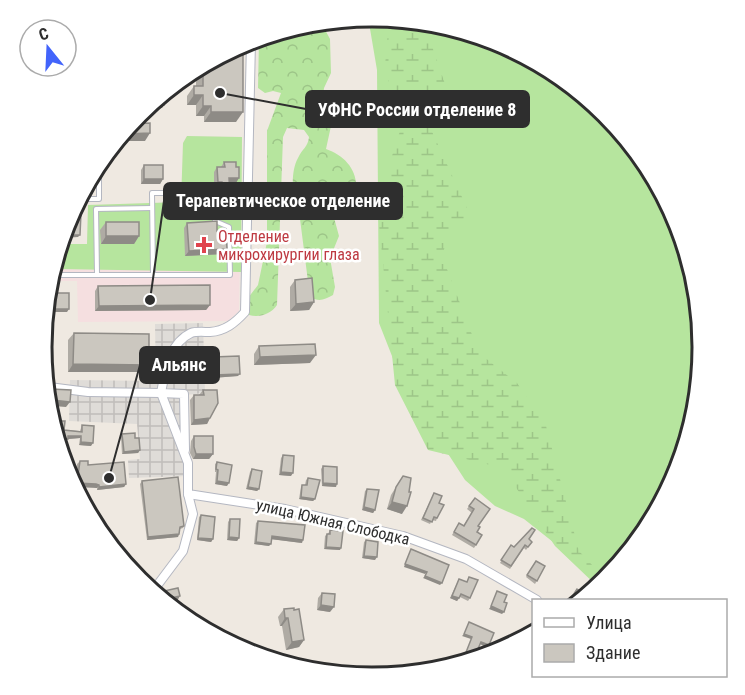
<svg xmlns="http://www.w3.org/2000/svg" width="745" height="695" viewBox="0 0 745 695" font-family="'Roboto Condensed',sans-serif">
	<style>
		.medical { fill: #f5dfe0 }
		.grass { fill: #b6e59e }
		.forest { fill: url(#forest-crowns) }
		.wetland { fill: url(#wetland-marsh) }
		.plaza { fill: url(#plaza-grid) }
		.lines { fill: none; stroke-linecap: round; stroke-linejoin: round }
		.lane-casing { stroke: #b4b7c1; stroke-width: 6 }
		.street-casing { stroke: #b4b7c1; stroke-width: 10 }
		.lane { stroke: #fff; stroke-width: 4 }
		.street { stroke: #fff; stroke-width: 8 }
		.wall { fill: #afaba4 }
		.shaded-wall { fill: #8e8b86 }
		.building { fill: #cbc7bf; stroke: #8e8b86; stroke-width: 1.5 }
		.health-dot { fill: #e0444e; stroke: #fff; stroke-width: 2 }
		.labels { text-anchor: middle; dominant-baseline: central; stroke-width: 5; stroke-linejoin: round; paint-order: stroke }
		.health-label { font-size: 16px; fill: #be3a42; stroke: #fff; text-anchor: start }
		.street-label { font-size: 16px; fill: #2e2e2e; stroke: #fff }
		.rim { fill: none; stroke: #2e2e2e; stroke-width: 3 }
		.leader { fill: none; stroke: #2e2e2e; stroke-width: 2 }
		.callout-dot { fill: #2e2e2e; stroke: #fff; stroke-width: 2 }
		.callout { fill: #2e2e2e; stroke: #2e2e2e; stroke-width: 2 }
		.callout-label { font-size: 18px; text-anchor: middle; font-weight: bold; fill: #fff }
	</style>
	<defs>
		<pattern id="forest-crowns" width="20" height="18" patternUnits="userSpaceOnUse" patternTransform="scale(1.5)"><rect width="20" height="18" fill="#b6e59e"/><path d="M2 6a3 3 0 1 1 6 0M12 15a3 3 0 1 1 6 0" fill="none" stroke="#9dc588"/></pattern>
		<pattern id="wetland-marsh" width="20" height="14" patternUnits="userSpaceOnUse" patternTransform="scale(1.5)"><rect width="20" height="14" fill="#b6e59e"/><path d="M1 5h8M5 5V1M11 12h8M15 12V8" fill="none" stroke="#9dc588"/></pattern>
		<pattern id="plaza-grid" width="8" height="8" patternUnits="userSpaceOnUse" patternTransform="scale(1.5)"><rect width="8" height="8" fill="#dfdcd8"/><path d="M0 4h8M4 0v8" fill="none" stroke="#c0bdba"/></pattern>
	</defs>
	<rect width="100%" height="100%" fill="#efe9e1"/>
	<path class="medical" d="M 187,136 L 242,137 L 239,311 L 228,321 L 78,322 L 77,281 L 55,281 L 62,244 L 87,244 L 88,205 L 181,202 L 183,143 Z"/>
	<g class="grass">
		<path d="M 368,17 L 373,17 L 499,42 L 607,114 L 678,221 L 703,348 L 678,474 L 606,582 L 577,561 L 524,519 L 495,506 L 465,480 L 403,384 L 379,323 L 377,70 Z"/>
		<path d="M 187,136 L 242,137 L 241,272 L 57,269 L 62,244 L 87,244 L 88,205 L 181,202 L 183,143 Z"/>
	</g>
	<path class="forest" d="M 323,26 L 330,39 L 331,73 L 324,88 L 323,96 L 331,126 L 326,149 C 344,155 358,170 356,190 L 335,207 L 333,214 L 339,236 L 330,258 L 335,287 L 333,295 C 324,300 319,302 310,297 L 300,219 C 293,203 289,174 298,158 C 302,149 308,147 309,137 L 304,130 L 287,128 L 283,137 L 277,305 C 271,314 260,318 249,315 L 247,306 L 248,298 L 258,285 L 267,242 L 267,131 L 281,93 L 273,91 L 265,93 L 258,88 L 259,39 Z"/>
	<g class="wetland">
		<path d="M 389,20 L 436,29 L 429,37 L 445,84 L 418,101 L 472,219 L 449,233 L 442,256 L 479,353 L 517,383 L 546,426 L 579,551 L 607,581 L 598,587 L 555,546 L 503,468 L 428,450 L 395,385 L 377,203 L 400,131 L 385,66 Z"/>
		<path d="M 494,41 L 499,42 L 538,67 L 533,69 Z"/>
	</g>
	<path class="plaza" d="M 203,323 L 205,393 L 185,395 L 189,476 L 129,478 L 128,460 L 140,459 L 137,424 L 69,421 L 70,380 L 156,381 L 155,324 Z"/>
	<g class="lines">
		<defs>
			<g id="lane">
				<path d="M 81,199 L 99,199 L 99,178"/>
				<path d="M 97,274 L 96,209 L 152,208"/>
				<path d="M 56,275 L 230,275 L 229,227 L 215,221 L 215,193"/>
				<path d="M 153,275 L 152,193 L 167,193"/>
			</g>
			<g id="street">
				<path d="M 49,387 L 88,392 L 161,393 L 188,463 L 188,494 L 285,509 L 403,536 L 466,559 L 537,600"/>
				<path d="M 185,450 L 184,394 L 161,393 C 165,372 169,343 191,333 C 196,331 204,332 210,332 C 225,331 235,323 245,312 L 251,41"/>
				<path d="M 153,591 L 183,551 L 193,514 L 188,494"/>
			</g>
		</defs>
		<use href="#lane" class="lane-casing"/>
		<use href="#street" class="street-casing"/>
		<use href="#lane" class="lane"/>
		<use href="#street" class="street"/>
	</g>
	<g class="wall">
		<path d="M 243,44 L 236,122 L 204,122 L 204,116 L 196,116 L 196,105 L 187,105 L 187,96 L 194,86 L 196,86 L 196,75 Z"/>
		<path d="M 224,162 L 236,183 L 229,183 L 230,195 L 240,212 L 221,214 L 219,187 L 214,188 L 214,172 L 217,167 L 221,167 Z"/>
		<path d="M 144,165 L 163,179 L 160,184 L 141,184 L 141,170 Z"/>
		<path d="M 106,222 L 139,236 L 134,244 L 101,244 L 100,230 Z"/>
		<path d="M 187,223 L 217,231 L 227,249 L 224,254 L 185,256 L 184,228 Z"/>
		<path d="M 295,280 L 314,302 L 309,310 L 290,311 L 290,287 Z"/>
		<path d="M 98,286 L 210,305 L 206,310 L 95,311 L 95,291 Z"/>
		<path d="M 52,293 L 67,312 L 50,312 L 50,303 Z"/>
		<path d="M 74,333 L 149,365 L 144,372 L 68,372 L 68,340 Z"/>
		<path d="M 259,346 L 310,363 L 254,365 L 254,354 Z"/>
		<path d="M 213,357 L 238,376 L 212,378 L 211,360 Z"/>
		<path d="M 203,390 L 210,418 L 207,424 L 191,425 L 190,400 L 194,395 L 199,395 Z"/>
		<path d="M 82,425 L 91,446 L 79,445 L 80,438 L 68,439 L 66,441 L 64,430 L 80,431 Z"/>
		<path d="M 122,434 L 135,438 L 140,450 L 138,453 L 122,454 L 121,437 Z"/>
		<path d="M 194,436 L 213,454 L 209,459 L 193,459 L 190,453 L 191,441 Z"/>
		<path d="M 283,455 L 291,476 L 279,475 L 281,458 Z"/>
		<path d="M 80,461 L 126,484 L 124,487 L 97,490 L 97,488 L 94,487 L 75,487 L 77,464 Z"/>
		<path d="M 217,462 L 227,486 L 215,484 L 216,472 L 215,472 L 215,464 Z"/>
		<path d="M 323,466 L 336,487 L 322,486 L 321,469 Z"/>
		<path d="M 252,469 L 259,489 L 257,491 L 246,489 L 250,472 Z"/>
		<path d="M 403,476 L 402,514 L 387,509 L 391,495 Z"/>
		<path d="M 308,478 L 315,499 L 313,501 L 299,499 L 301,487 L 302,485 L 305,485 L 306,480 Z"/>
		<path d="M 142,481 L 184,526 L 183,528 L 180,529 L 178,537 L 147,540 L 140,484 Z"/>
		<path d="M 367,489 L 375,510 L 373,513 L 362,510 L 365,491 Z"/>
		<path d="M 434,493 L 439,503 L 437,518 L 436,521 L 432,520 L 430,524 L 421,520 Z"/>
		<path d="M 475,498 L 478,526 L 476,545 L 474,548 L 452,535 L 459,523 L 463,526 L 472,513 L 467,509 Z"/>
		<path d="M 201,515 L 213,539 L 211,542 L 197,540 L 199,517 Z"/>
		<path d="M 230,519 L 239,538 L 237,541 L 227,540 L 228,522 Z"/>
		<path d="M 258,521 L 302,543 L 271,539 L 269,546 L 254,544 L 256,523 Z"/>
		<path d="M 330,530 L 340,550 L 324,549 L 325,536 L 327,534 L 328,534 Z"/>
		<path d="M 529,539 L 532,542 L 526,550 L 524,548 L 510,569 L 500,563 L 511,545 L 514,547 Z"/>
		<path d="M 366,540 L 375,560 L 362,558 L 364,542 Z"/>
		<path d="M 536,561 L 545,566 L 535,584 L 526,577 Z"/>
		<path d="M 469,577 L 470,598 L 468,601 L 460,597 L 457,601 L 450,598 L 459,579 L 467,582 Z"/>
		<path d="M 164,591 L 177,601 L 170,602 L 160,596 Z"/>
		<path d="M 322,593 L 330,612 L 317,610 L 318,598 Z"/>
		<path d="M 284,609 L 304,640 L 299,647 L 286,650 L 282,626 L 280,626 L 278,617 Z"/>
	</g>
	<g class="shaded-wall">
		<path d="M 194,95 L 203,95 L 196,105 L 187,105 Z"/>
		<path d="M 154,105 L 164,105 L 162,108 L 153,108 Z"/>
		<path d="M 203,106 L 211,106 L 204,116 L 196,116 Z"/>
		<path d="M 211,112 L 243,112 L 236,122 L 204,122 Z"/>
		<path d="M 150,133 L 145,141 L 120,141 L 125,134 Z"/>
		<path d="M 229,178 L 239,178 L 236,183 L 226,183 Z"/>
		<path d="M 144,179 L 163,179 L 160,184 L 141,184 Z"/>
		<path d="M 218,182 L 222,182 L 219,187 L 214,188 Z"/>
		<path d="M 96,185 L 92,191 L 87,191 L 90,186 Z"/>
		<path d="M 243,207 L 240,212 L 221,214 L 224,209 Z"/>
		<path d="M 64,235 L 80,235 L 78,237 L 63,238 Z"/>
		<path d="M 106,236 L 139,236 L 134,244 L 101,244 Z"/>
		<path d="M 227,249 L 224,254 L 185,256 L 189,251 Z"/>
		<path d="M 314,302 L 309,310 L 290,311 L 296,304 Z"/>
		<path d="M 210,305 L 206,310 L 95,311 L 99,306 Z"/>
		<path d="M 52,309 L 69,309 L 67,312 L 50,312 Z"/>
		<path d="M 316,355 L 310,363 L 254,365 L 260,357 Z"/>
		<path d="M 73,364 L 149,365 L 144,372 L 68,372 Z"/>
		<path d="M 240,374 L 238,376 L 212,378 L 214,375 Z"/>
		<path d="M 52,400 L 70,402 L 66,407 L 53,406 Z"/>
		<path d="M 210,418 L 207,424 L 191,425 L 194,420 Z"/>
		<path d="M 68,436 L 81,436 L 80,438 L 68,439 L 66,441 L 60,441 L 59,438 Z"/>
		<path d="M 81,442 L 93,443 L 91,446 L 79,445 Z"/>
		<path d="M 140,450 L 138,453 L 122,454 L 124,452 Z"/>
		<path d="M 196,454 L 213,454 L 209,459 L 193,459 Z"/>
		<path d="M 281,472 L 293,473 L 291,476 L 279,475 Z"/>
		<path d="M 217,481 L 229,483 L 227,486 L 215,484 Z"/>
		<path d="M 77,483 L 96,484 L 99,485 L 97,488 L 75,487 Z"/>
		<path d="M 323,483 L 337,484 L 336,487 L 322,486 Z"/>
		<path d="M 126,484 L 124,487 L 97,490 L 99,487 Z"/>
		<path d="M 248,487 L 259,489 L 257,491 L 246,489 Z"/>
		<path d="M 301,497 L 315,499 L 313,501 L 299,499 Z"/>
		<path d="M 392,502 L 407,506 L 402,514 L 387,509 Z"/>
		<path d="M 364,507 L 375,510 L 373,513 L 362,510 Z"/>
		<path d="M 179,534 L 178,537 L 147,540 L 148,537 Z"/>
		<path d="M 272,536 L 303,540 L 302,543 L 270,539 Z"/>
		<path d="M 229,537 L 239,538 L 237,541 L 227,540 Z"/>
		<path d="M 198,538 L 213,539 L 211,542 L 197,540 Z"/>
		<path d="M 256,542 L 271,544 L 269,546 L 254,544 Z"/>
		<path d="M 326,547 L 341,548 L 340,550 L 324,549 Z"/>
		<path d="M 364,556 L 377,557 L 375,560 L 362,558 Z"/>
		<path d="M 405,564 L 427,572 L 425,574 L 404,567 Z"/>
		<path d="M 425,576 L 442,583 L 440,585 L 423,578 Z"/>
		<path d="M 180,596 L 177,601 L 170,602 L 165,600 Z"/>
		<path d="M 452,596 L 459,598 L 457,601 L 450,598 Z"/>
		<path d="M 321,605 L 334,607 L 330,612 L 317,610 Z"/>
		<path d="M 491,606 L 504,612 L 502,614 L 489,609 Z"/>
		<path d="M 285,618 L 288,618 L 282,626 L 280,626 Z"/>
		<path d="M 464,634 L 472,637 L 471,639 L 462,636 Z"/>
		<path d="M 304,640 L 299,647 L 286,650 L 292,642 Z"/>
		<path d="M 481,642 L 489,645 L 487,648 L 480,644 Z"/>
	</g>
	<g class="building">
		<path d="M 243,44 L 243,112 L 211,112 L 211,106 L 203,106 L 203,95 L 194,95 L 194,86 L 203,86 L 203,70 Z"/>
		<path d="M 164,97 L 164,105 L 154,105 L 154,103 Z"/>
		<path d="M 150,123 L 150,133 L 125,134 L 132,124 Z"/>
		<path d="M 224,162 L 236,162 L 236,167 L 239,167 L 239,178 L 229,178 L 230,195 L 242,194 L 243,207 L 224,209 L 222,182 L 218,182 L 217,167 L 225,167 Z"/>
		<rect x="144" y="165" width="19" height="14"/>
		<path d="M 96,177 L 96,185 L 90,186 Z"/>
		<path d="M 72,213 L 81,213 L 80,235 L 64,235 L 67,221 Z"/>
		<path d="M 217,221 L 217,231 L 226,230 L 227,249 L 189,251 L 187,223 Z"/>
		<rect x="106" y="222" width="33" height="14"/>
		<path d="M 312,278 L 314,302 L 296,304 L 295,280 Z"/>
		<path d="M 210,285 L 210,305 L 99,306 L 98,286 Z"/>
		<rect x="52" y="293" width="17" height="16"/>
		<path d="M 74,333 L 149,334 L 149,365 L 73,364 Z"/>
		<path d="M 315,344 L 316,355 L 260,357 L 259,346 Z"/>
		<path d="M 239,356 L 240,374 L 214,375 L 213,357 Z"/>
		<path d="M 51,389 L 71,390 L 70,402 L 52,400 L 51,393 Z"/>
		<path d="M 203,390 L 217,390 L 218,403 L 210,418 L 194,420 L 194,395 L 204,395 Z"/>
		<path d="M 57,421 L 65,421 L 64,430 L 82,432 L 82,425 L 94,426 L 93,443 L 81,442 L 81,436 L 68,436 L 68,439 L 59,438 Z"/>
		<path d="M 135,433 L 135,438 L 139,438 L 140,450 L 124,452 L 122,434 Z"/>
		<path d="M 194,436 L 213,436 L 213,454 L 196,454 L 194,447 Z"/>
		<path d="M 283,455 L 294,456 L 293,473 L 281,472 Z"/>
		<path d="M 64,459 L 68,459 L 67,474 Z"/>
		<path d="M 80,461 L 88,461 L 88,465 L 124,462 L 126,484 L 99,487 L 99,485 L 96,484 L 77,483 Z"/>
		<path d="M 217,462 L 232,465 L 229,483 L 217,481 L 218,470 L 216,469 Z"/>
		<path d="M 323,466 L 337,467 L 337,484 L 323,483 Z"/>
		<path d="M 252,469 L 262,471 L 259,489 L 248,487 Z"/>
		<path d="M 403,476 L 411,478 L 409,492 L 411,492 L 407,506 L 392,502 L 396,487 Z"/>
		<path d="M 178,477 L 184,526 L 180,527 L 179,534 L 148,537 L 142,481 Z"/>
		<path d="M 308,478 L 320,480 L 315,499 L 301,497 L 302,485 L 307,485 Z"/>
		<path d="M 367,489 L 379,490 L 375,510 L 364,507 Z"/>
		<path d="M 434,493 L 442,496 L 439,503 L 444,505 L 437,518 L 434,517 L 432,522 L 423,518 Z"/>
		<path d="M 475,498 L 490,509 L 478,526 L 480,527 L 477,532 L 482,535 L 476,545 L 454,532 L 459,523 L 464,526 L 474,509 L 469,506 Z"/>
		<path d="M 201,515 L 215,517 L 213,539 L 198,538 Z"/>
		<path d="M 230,519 L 240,519 L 239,538 L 229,537 Z"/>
		<path d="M 258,521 L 305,525 L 303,540 L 272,536 L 271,544 L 256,542 Z"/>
		<path d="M 532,528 L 535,530 L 529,539 L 532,542 L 528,547 L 525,545 L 511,566 L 501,560 L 511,545 L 514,547 Z"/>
		<path d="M 330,530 L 343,531 L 341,548 L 326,547 L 327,534 L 330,534 Z"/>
		<path d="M 366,540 L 378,542 L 377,557 L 364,556 Z"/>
		<path d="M 411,549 L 449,565 L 442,583 L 425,576 L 427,572 L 405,564 Z"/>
		<path d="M 536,561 L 545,566 L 537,581 L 527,575 Z"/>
		<path d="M 469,577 L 478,580 L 470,598 L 461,594 L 459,598 L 452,596 L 459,579 L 467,582 Z"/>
		<path d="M 178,588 L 180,596 L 166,599 L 164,591 Z"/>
		<path d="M 577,589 L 586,595 L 578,600 L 570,600 Z"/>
		<path d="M 497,591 L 507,595 L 504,602 L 507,603 L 504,612 L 491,606 Z"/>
		<path d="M 322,593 L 335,594 L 334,607 L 321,605 Z"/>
		<path d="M 294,608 L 294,610 L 299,609 L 304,640 L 292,642 L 288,618 L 285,618 L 284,609 Z"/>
		<path d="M 469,622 L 494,633 L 489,645 L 481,642 L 474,658 L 475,658 L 463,660 L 472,637 L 464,634 Z"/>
	</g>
	<path class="health-dot" d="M201 236h6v6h6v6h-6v6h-6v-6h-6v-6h6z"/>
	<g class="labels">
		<g class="health-label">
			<text x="218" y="236">Отделение<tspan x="218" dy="18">микрохирургии глаза</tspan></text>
		</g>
		<g class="street-label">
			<text transform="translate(333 522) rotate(13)">улица Южная Слободка</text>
		</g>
	</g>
	<path d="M0 0H745V695H0ZM52 347a320 320 0 1 1 640 0a320 320 0 1 1-640 0Z" fill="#fff" fill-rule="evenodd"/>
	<path class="rim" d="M52 347a320 320 0 1 1 640 0a320 320 0 1 1-640 0Z"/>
	<path class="leader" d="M220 93L306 109M150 300L164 201M109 478L140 365"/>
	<g class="callout-dot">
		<circle cx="220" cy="93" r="6"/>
		<circle cx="150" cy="300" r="6"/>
		<circle cx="109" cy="478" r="6"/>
	</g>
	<g class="callout">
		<rect x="306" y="91" width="223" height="36" rx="6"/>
		<rect x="164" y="183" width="238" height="36" rx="6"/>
		<rect x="140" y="347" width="79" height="36" rx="6"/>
	</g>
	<g class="callout-label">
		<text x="417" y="116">УФНС России отделение 8</text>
		<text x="283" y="207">Терапевтическое отделение</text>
		<text x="179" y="371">Альянс</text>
	</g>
	<rect x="532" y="599" width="195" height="78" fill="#ffffff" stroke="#ababab" stroke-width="1.5"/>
	<rect x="544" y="618" width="30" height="9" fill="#ffffff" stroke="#ababab" stroke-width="1.5"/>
	<text x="586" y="629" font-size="18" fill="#2e2e2e">Улица</text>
	<rect x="544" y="644" width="30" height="18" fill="#cbc7bf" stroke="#ababab" stroke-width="1.5"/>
	<text x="586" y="659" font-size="18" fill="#2e2e2e">Здание</text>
	<g transform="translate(48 48) rotate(342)"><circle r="28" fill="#ffffff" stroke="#ababab" stroke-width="1.5"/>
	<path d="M0-4.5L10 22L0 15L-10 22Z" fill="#4264fb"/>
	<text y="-9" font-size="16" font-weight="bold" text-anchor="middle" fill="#2e2e2e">С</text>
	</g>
</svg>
